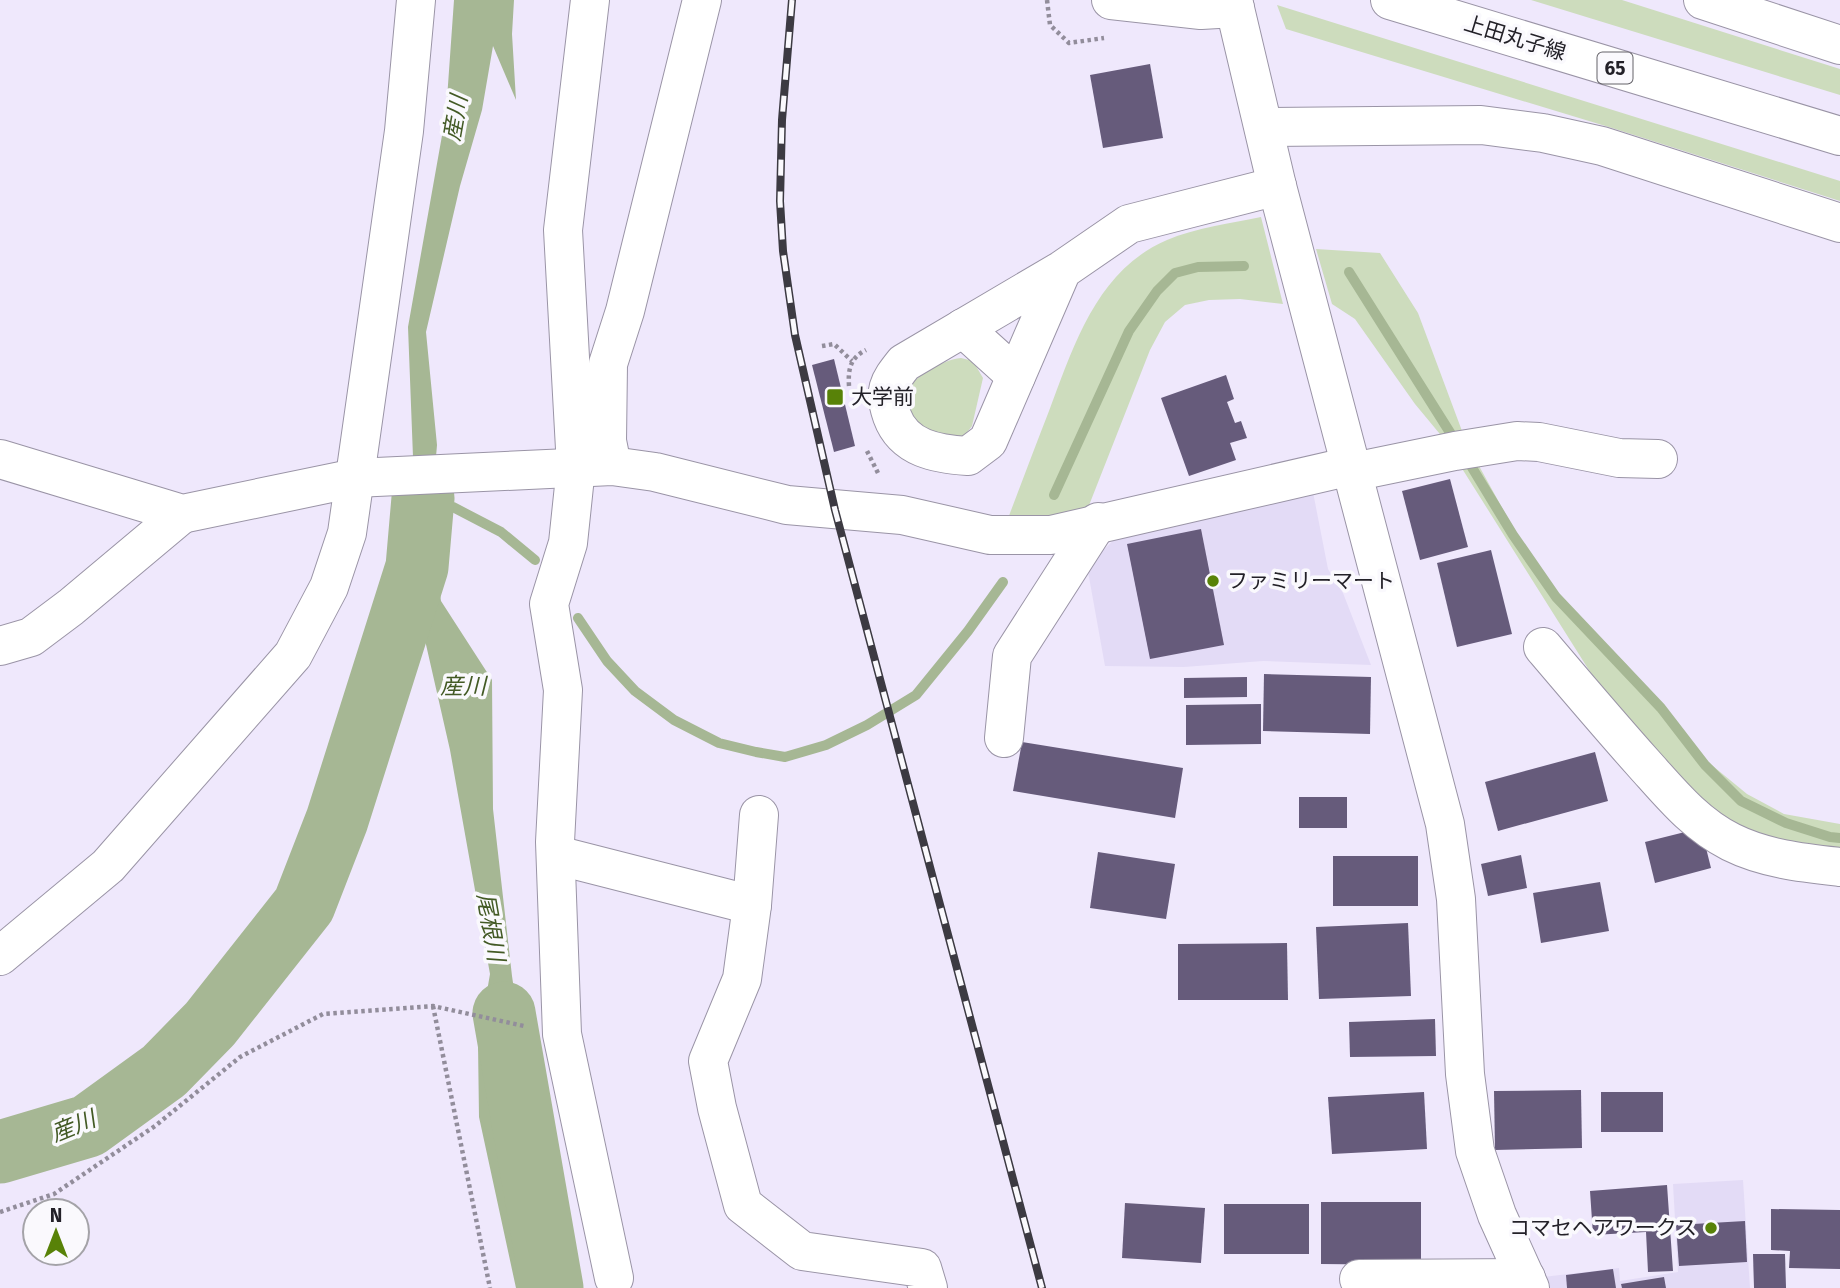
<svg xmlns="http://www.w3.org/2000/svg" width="1840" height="1288" viewBox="0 0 1840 1288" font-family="'Fira Sans','Noto Sans JP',sans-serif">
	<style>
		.built { fill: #e3dbf6 }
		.green { fill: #cddcbd }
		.water { fill: #a6b794 }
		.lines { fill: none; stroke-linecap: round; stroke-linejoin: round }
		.stream { stroke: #a6b794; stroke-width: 10 }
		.river { stroke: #a6b794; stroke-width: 63 }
		.building { fill: #665b7b }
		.minor-casing { stroke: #9a94a6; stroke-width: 40 }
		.major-casing { stroke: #9a94a6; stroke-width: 40 }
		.path { stroke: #928d9b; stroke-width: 4.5; stroke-dasharray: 3.5 3.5; stroke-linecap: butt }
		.minor { stroke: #fff; stroke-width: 38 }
		.major { stroke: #fff; stroke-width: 38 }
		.rail-casing { stroke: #3c3a42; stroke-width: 8 }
		.rail { stroke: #faf9fd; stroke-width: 5; stroke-dasharray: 16; stroke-linecap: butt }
		.poi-dot { fill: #588208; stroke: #faf9fd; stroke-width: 2.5 }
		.labels { text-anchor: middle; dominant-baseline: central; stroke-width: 7; stroke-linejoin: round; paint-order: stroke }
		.shield { fill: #faf9fd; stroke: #646268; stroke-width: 2 }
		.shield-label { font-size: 19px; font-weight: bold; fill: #232128 }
		.street-label { font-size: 21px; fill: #232128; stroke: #faf9fd }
		.poi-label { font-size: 21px; fill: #232128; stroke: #faf9fd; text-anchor: start }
		.water-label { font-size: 23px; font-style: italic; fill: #435a25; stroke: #faf9fd }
	</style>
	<rect width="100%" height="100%" fill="#efe8fc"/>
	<g class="built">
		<path d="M 1312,487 L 1328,569 L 1343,593 L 1371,665 L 1263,661 L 1184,667 L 1105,666 L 1087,566 L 1119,535 Z"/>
		<path d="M 1743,1180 L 1750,1288 L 1548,1288 L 1543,1277 L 1619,1268 L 1620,1281 L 1678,1272 L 1673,1184 Z"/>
	</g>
	<g class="green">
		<path d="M 1531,0 L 1622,0 L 1840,69 L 1840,95 Z"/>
		<path d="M 1277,5 L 1840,181 L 1840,201 L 1612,128 L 1286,29 Z"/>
		<path d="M 1261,217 L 1283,304 L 1240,299 L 1209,300 L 1185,305 L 1165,322 L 1150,350 L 1086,513 L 1007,521 C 1021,484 1035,447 1049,411 C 1074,345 1097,270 1167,240 C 1195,228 1232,223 1261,217 Z"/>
		<path d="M 1316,249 L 1380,253 L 1418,313 L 1465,439 L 1449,445 L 1415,404 L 1355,319 L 1332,304 Z"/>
		<path d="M 961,358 L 973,361 L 983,378 L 972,426 L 962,439 L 912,429 L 901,396 C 911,379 940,360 961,358 Z"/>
		<path d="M 1473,455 L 1516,533 L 1558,596 L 1626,664 L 1708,762 L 1747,794 L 1784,814 L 1840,824 L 1840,859 L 1727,829 L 1609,702 L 1456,459 Z"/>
	</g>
	<path class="water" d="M 454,0 L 514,0 L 512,34 L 516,100 L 493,46 L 482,110 L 460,186 L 426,332 L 437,445 L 430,527 L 441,601 L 492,680 L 493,809 L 512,976 L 525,1064 L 510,1141 L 521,1169 L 530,1217 L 533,1264 L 540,1288 L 516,1288 L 479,1117 L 478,1044 L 490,974 L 450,750 L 412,583 L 415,509 L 408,327 L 446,113 Z"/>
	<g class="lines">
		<g class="stream">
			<path d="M 1349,272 L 1456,442"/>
			<path d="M 1465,456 L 1513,535 L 1556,597 L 1661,708 L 1705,765 L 1741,801 L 1786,823 L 1830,837 L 1840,838"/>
			<path d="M 1054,495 L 1129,331 L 1157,291 L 1175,273 L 1198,267 L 1244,266"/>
			<path d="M 423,498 L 453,507 L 501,532 L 535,560"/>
			<path d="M 578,618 L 607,661 L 635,691 L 674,720 L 719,743 L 756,752 L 785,757 L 826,745 L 867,725 L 916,695 L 968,631 L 1003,582"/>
		</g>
		<g class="river">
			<path d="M 504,1013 L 552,1288"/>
			<path d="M 0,1152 L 88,1126 L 164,1071 L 210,1024 L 304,905 L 337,820 L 417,567 L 423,498"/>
		</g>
	</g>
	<g class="building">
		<path d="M 1150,64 L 1163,138 L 1103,148 L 1090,75 Z"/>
		<path d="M 834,359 L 855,446 L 834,452 L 812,365 Z"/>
		<path d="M 1226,375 L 1234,399 L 1227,402 L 1235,423 L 1241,421 L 1247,438 L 1230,443 L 1236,460 L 1189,476 L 1161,398 Z"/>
		<path d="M 1450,479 L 1468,547 L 1420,560 L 1402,491 Z"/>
		<path d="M 1201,529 L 1224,645 L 1150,659 L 1127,544 Z"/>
		<path d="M 1491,550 L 1512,634 L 1457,647 L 1437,563 Z"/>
		<path d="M 1264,674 L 1371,677 L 1370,734 L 1263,731 Z"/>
		<path d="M 1247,677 L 1247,697 L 1184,698 L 1184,678 Z"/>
		<path d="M 1261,704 L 1261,744 L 1186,745 L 1186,705 Z"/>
		<path d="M 1022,742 L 1183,768 L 1175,818 L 1013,791 Z"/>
		<path d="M 1595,752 L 1608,801 L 1498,831 L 1485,782 Z"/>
		<rect x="1299" y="797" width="48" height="31"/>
		<path d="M 1701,828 L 1711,868 L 1655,883 L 1645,842 Z"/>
		<path d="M 1098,852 L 1175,864 L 1166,919 L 1090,908 Z"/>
		<path d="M 1521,855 L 1527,888 L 1488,896 L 1481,864 Z"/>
		<rect x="1333" y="856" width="85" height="50"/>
		<path d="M 1600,882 L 1609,931 L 1541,943 L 1533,893 Z"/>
		<path d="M 1408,923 L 1411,996 L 1319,999 L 1316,927 Z"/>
		<path d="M 1287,943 L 1288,1000 L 1178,1000 L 1178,944 Z"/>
		<path d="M 1435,1019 L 1436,1056 L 1350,1057 L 1349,1022 Z"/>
		<path d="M 1581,1090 L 1582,1148 L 1495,1150 L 1494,1091 Z"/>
		<path d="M 1424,1092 L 1427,1149 L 1332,1154 L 1328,1097 Z"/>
		<rect x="1601" y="1092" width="62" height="40"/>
		<path d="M 1667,1185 L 1673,1271 L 1648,1272 L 1646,1232 L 1593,1235 L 1590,1191 Z"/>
		<path d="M 1321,1202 L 1421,1202 L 1421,1265 L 1321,1264 Z"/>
		<path d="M 1125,1203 L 1205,1208 L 1201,1263 L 1122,1258 Z"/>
		<rect x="1224" y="1204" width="85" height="50"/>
		<path d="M 1771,1209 L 1840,1210 L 1840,1269 L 1789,1268 L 1790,1251 L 1771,1250 Z"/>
		<path d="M 1745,1221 L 1747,1262 L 1679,1266 L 1676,1225 Z"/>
		<path d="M 1753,1254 L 1785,1254 L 1786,1288 L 1754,1288 Z"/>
		<path d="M 1613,1269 L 1616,1288 L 1567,1288 L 1566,1275 Z"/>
		<path d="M 1664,1277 L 1666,1288 L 1622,1288 L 1621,1284 Z"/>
	</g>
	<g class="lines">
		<defs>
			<g id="minor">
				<path d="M 590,0 L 563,230 L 576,467 L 568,543 L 549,604 L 563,690 L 555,842 L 562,1034 L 614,1278"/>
				<path d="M 1111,0 L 1201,10 L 1235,8"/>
				<path d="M 1233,0 L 1277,186 L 1445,824 L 1456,899 L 1465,1074 L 1475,1151 L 1497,1215 L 1530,1288"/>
				<path d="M 1703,0 L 1840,45"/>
				<path d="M 1264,127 L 1481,125 L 1543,133 L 1602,146 L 1840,223"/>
				<path d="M 1062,270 L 988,441 L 968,456 C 937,454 904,449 892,416 C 883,391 888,383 904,363 L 1062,270 L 1129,224 L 1277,186"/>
				<path d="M 963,328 L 1016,376"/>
				<path d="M 0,459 L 182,514 L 355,478 L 612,466 L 655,472 L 787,505 L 902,515 L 990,535 L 1051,535 L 1351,466"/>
				<path d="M 612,466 L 607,441 L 608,364 L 625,311 L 702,0"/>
				<path d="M 1353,472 L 1455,451 L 1517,441 L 1539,442 L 1619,458 L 1658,459"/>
				<path d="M 0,646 L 31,637 L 71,607 L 182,514"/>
				<path d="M 1543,647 C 1577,687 1610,726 1644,764 C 1671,794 1695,824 1731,842 C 1765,859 1804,863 1840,867"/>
				<path d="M 1004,738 L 1012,656 L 1098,522"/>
				<path d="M 759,815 L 752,905 L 742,979 L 708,1061 L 717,1108 L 743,1205 L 802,1251 L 922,1268 L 928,1288"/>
				<path d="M 556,855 L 752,905"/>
				<path d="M 0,956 L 108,866 L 293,655 L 329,587 L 347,533 L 404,131 L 416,0"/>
				<path d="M 1359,1279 L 1526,1278"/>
			</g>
			<path id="major" d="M 1390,0 L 1840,136"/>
		</defs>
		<use href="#minor" class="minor-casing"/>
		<use href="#major" class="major-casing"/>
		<g class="path">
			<path d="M 1047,0 L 1050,25 L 1069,43 L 1104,38"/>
			<path d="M 822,346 L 834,344 L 852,361"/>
			<path d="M 849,386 C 848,369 850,358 866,350"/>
			<path d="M 867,451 L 879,475"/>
			<path d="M 433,1006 L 490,1288"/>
			<path d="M 0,1212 L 54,1194 L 155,1126 L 240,1057 L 323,1014 L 433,1006 L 524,1026"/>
		</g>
		<use href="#minor" class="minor"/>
		<use href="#major" class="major"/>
		<defs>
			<path id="rail" d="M 792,0 L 782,120 L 780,201 L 783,251 L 795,335 L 835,510 L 1042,1288"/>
		</defs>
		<use href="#rail" class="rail-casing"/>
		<use href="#rail" class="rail"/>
	</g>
	<g class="poi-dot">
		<rect x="826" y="388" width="18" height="18" rx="3.5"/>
		<circle cx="1213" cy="581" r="7"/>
		<circle cx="1711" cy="1228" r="7"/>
	</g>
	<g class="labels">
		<rect class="shield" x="1597.5" y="52.5" width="35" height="31" rx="5"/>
		<g class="shield-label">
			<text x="1615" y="68">65</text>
		</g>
		<g class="street-label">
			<text transform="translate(1515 38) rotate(17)">上田丸子線</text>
		</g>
		<g class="poi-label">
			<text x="851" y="397">大学前</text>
			<text x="1227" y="581">ファミリーマート</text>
			<text x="1697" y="1228" text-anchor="end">コマセヘアワークス</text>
		</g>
		<g class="water-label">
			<text transform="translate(455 118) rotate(-80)">産川</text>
			<text x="463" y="686">産川</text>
			<text transform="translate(491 927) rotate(80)">尾根川</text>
			<text transform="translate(73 1126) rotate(-22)">産川</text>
		</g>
	</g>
	<g transform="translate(56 1232)"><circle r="33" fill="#faf9fd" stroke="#a4a3a8" stroke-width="2"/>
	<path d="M0-5L12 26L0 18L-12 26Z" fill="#588208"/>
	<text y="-10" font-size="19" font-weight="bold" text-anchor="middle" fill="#232128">N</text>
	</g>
</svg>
